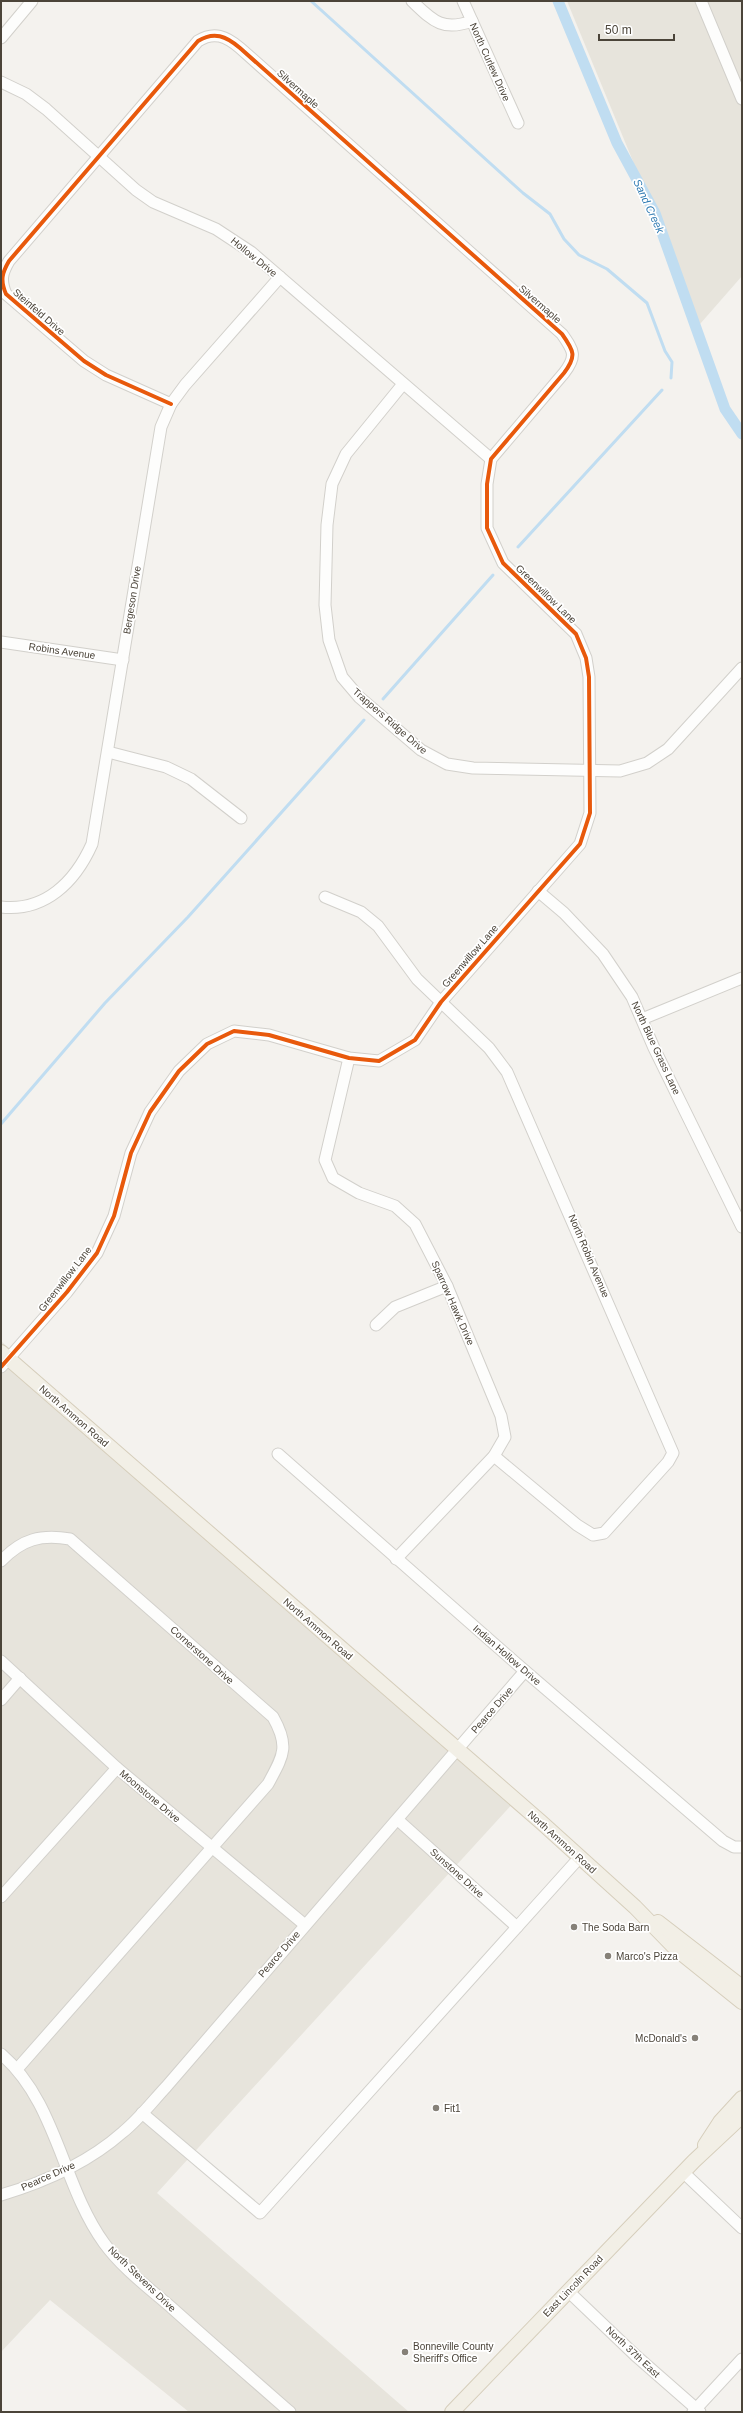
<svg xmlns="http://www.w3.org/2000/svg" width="743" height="2413" viewBox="0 0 743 2413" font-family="Arial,sans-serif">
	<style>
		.residential { fill: #e7e4dc }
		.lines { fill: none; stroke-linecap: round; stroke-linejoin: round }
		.stream { stroke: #c0ddf1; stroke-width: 3 }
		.canal { stroke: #c0ddf1; stroke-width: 11 }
		.minor-casing { stroke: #d2d0cb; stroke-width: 13 }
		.major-casing { stroke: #d6cebb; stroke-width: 16 }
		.minor { stroke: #fdfdfc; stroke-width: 11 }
		.major { stroke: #f2efe6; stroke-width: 14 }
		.cycleway-casing { stroke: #fff; stroke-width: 6 }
		.cycleway { stroke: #e8590c; stroke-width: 4 }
		.poi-dot { fill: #868178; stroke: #fff; stroke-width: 1.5 }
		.labels { text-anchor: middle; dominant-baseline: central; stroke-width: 3.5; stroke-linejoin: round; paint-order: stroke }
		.street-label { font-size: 10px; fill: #4b4439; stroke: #fff }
		.poi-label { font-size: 10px; fill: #4b4439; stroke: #fff; text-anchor: start }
		.water-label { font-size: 11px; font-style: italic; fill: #2e7ab2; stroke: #fff }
	</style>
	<rect width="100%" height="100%" fill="#f4f2ee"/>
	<g class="residential">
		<path d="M 567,1 L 742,1 L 742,276 L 700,324 Z"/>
		<path d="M 1,1341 L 515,1801 L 157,2193 L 409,2412 L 189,2412 L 50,2300 L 1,2352 Z"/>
	</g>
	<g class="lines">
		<g class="stream">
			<path d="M 311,1 L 523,193 L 550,214 L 564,239 L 579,255 L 607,269 L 647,303 L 665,351 L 672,362 L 671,378"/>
			<path d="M 518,547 L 662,390"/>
			<path d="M 383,699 L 493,575"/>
			<path d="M 1,1124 L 105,1003 L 188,917 L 364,720"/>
		</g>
		<path class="canal" d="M 558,1 L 617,143 L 655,213 L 725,409 L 742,434"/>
		<defs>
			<g id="minor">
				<path d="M 412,1 C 432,20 442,32 472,21"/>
				<path d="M 463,1 L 518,123"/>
				<path d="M 701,1 L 742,99"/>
				<path d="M 1,38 L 32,1"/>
				<path d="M 1,82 L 26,94 L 46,109 L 136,190 L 153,202 L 216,229 L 251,252 L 491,459"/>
				<path d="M 403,384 L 346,454 L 332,484 L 327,525 L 325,605 L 329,640 L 342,677 L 359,697 L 421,750 L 447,764 L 473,768 L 620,771 L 647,763 L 668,749 L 742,668"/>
				<path d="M 1,642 L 123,660"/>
				<path d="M 108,752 L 166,767 L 191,779 L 241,818"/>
				<path d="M 538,891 L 564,913 L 603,954 L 632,997 L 654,1048 L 742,1227"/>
				<path d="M 325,897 L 361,912 L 378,926 L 417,979 L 489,1048 L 507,1072 L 673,1453 L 668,1462 L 604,1533 L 593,1535 L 577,1525 L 494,1456"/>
				<path d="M 1,907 C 45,912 75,882 92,844 L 161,427 L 171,404 L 185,385 L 280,277"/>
				<path d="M 642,1019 L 742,978"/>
				<path d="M 349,1058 L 325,1160 L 333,1178 L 359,1193 L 395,1206 L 415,1224 L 447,1286 L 501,1416 L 505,1437 L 494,1456 L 396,1559"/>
				<path d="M 376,1325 L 395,1307 L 447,1286"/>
				<path d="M 1,1367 L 67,1292 L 97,1253 L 114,1216 L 131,1153 L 150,1112 L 179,1071 L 207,1044 L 234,1031 L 269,1035 L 349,1058 L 379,1061 L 415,1040 L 441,1002 L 580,844 L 590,813 L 589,677 L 586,658 L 576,634 L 503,563 L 487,528 L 487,484 L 491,459 L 564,373 C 577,356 574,351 562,334 L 240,48 C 226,36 214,31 198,41 L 9,261 C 2,273 0,280 6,294 L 84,361 L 106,375 L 171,404"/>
				<path d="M 278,1454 L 525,1671 L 723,1841 L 734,1847 L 742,1847"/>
				<path d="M 1,1561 C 22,1539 41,1534 70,1539 L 273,1717 C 290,1747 283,1756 268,1784 L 18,2068"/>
				<path d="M 1,1661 L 117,1768 L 305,1925"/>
				<path d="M 1,1700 L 20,1678"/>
				<path d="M 398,1820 L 517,1927"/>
				<path d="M 1,1897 L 117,1768"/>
				<path d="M 1,2054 C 57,2102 62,2185 104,2243 C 122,2268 149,2288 172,2308 C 211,2343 250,2377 290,2412"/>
				<path d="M 142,2113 L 260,2213 L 580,1857"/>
				<path d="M 684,2173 L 742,2228"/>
				<path d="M 1,2195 C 45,2182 88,2163 123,2132 C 139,2119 152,2102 166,2087 L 525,1671"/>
				<path d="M 568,2291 L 635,2355 L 700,2412"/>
				<path d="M 693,2412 L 742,2359"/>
			</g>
			<g id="major">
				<path d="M 1,1352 L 541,1822 L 635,1907 L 676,1949 L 742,2002"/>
				<path d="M 658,1922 L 742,1987"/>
				<path d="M 705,2145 L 720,2122 L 742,2098"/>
				<path d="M 452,2412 L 694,2161 L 742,2116"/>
			</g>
		</defs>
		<use href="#minor" class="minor-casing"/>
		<use href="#major" class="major-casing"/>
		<use href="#minor" class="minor"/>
		<use href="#major" class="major"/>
		<defs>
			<path id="cycleway" d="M 1,1367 L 67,1292 L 97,1253 L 114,1216 L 131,1153 L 150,1112 L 179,1071 L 207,1044 L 234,1031 L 269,1035 L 349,1058 L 379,1061 L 415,1040 L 441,1002 L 580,844 L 590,813 L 589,677 L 586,658 L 576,634 L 503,563 L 487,528 L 487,484 L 491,459 L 564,373 C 577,356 574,351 562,334 L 240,48 C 226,36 214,31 198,41 L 9,261 C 2,273 0,280 6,294 L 84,361 L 106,375 L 171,404"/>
		</defs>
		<use href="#cycleway" class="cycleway-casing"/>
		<use href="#cycleway" class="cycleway"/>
	</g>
	<g class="poi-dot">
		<circle cx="574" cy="1927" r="4"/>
		<circle cx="608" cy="1956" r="4"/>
		<circle cx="695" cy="2038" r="4"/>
		<circle cx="436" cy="2108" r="4"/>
		<circle cx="405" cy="2352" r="4"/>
	</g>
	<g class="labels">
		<g class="street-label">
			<text transform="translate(490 62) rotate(66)">North Curlew Drive</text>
			<text transform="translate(298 89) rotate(42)">Silvermaple</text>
			<text transform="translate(254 257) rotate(39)">Hollow Drive</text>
			<text transform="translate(540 304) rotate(41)">Silvermaple</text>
			<text transform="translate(39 312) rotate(41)">Steinfeld Drive</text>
			<text transform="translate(546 594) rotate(44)">Greenwillow Lane</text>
			<text transform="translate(132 600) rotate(-81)">Bergeson Drive</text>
			<text transform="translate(62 651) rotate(8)">Robins Avenue</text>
			<text transform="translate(390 721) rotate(41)">Trappers Ridge Drive</text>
			<text transform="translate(470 956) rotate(-49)">Greenwillow Lane</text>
			<text transform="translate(656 1048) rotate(65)">North Blue Grass Lane</text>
			<text transform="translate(589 1256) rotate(67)">North Robin Avenue</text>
			<text transform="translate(65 1279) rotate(-52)">Greenwillow Lane</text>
			<text transform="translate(453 1303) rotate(66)">Sparrow Hawk Drive</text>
			<text transform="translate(74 1416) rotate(41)">North Ammon Road</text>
			<text transform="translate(318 1629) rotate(41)">North Ammon Road</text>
			<text transform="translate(202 1655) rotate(42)">Cornerstone Drive</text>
			<text transform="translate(507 1655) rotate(41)">Indian Hollow Drive</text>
			<text transform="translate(492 1710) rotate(-49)">Pearce Drive</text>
			<text transform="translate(150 1796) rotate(40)">Moonstone Drive</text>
			<text transform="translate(562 1842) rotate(42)">North Ammon Road</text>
			<text transform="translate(457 1873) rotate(42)">Sunstone Drive</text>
			<text transform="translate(279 1954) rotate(-49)">Pearce Drive</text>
			<text transform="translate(48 2176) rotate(-24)">Pearce Drive</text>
			<text transform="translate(142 2279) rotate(44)">North Stevens Drive</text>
			<text transform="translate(573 2286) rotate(-46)">East Lincoln Road</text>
			<text transform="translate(633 2352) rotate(43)">North 37th East</text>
		</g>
		<g class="poi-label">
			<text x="582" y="1927">The Soda Barn</text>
			<text x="616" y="1956">Marco's Pizza</text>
			<text x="687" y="2038" text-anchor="end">McDonald's</text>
			<text x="444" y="2108">Fit1</text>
			<text x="413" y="2346">Bonneville County<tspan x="413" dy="12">Sheriff's Office</tspan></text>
		</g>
		<g class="water-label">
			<text transform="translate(649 206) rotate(65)">Sand Creek</text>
		</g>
	</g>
	<rect width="743" height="2413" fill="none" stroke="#4b4439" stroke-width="4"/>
	<path d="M599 34v6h75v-6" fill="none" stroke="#4b4439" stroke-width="2"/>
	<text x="605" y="34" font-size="12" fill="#4b4439" stroke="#ffffff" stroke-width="3" paint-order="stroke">50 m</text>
</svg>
